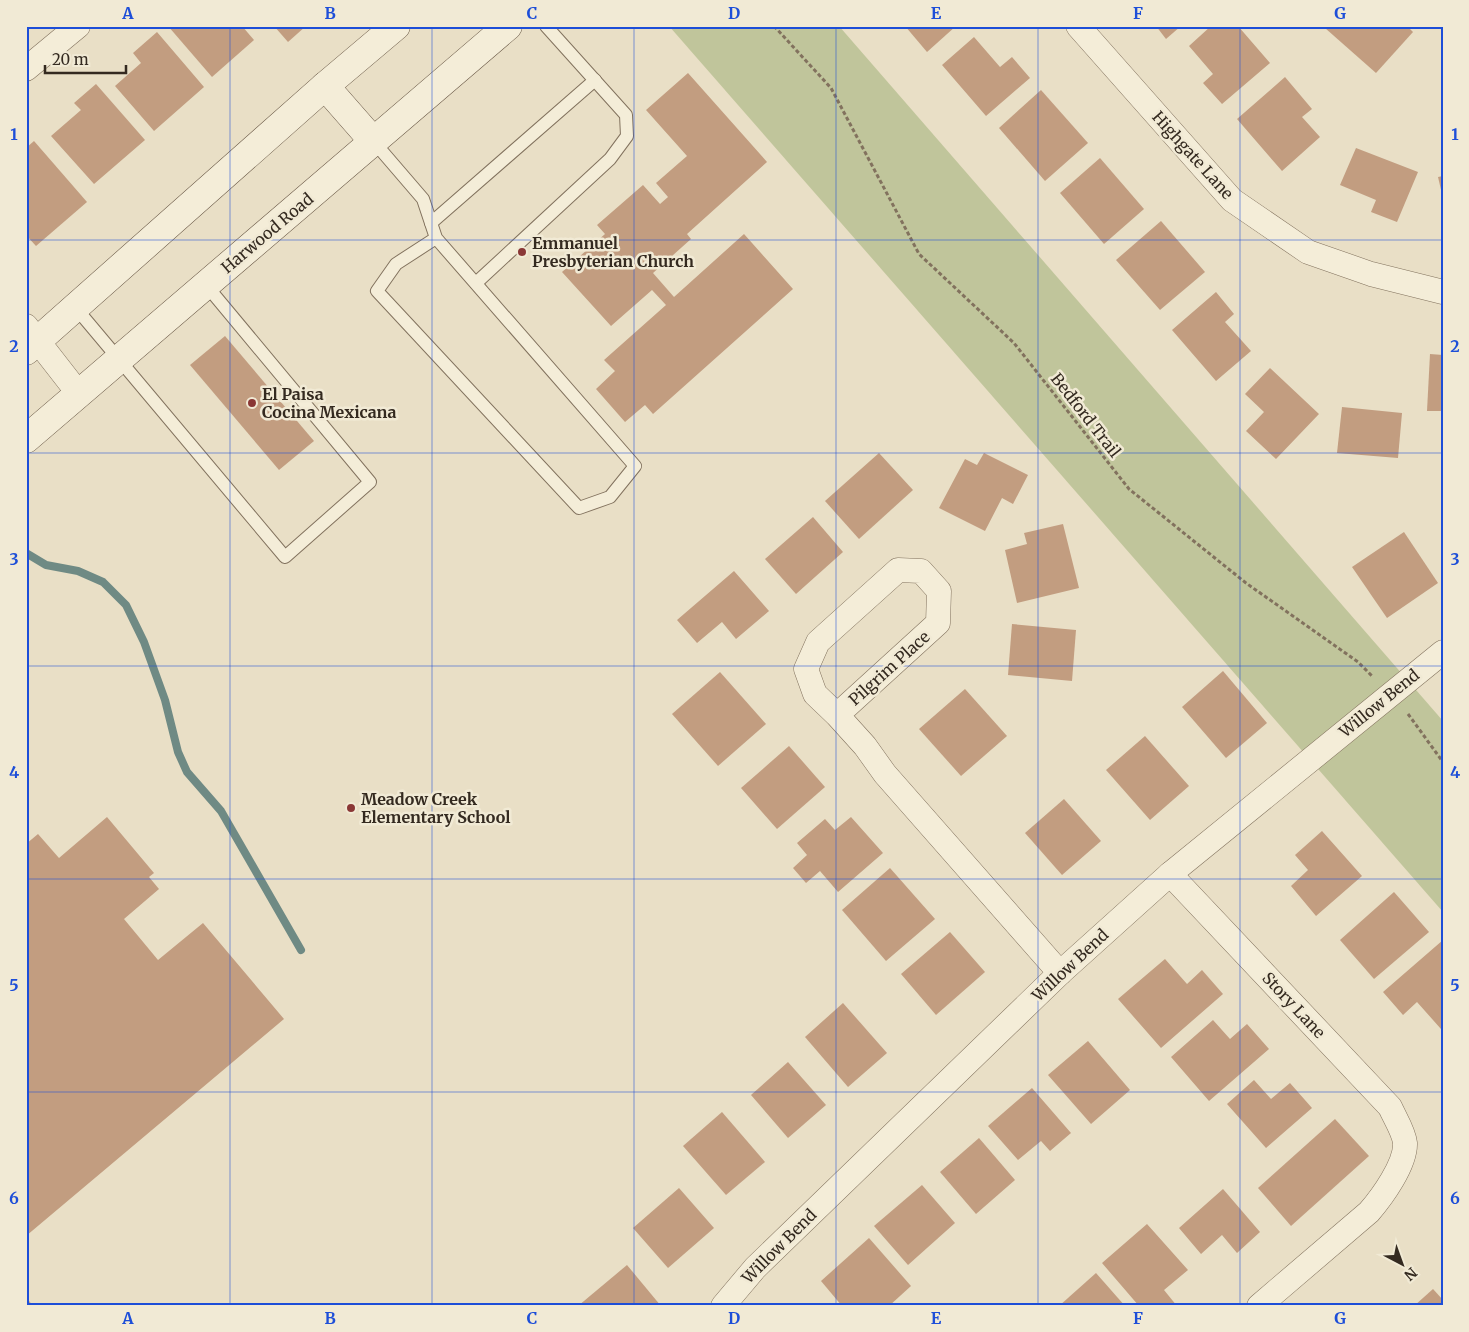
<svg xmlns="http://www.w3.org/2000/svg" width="1469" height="1332" viewBox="0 0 1469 1332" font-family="Merriweather,serif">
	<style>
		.green { fill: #c0c59b }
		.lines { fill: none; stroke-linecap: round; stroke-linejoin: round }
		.stream { stroke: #6f8a84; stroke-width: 8 }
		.building { fill: #c29d80 }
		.lane-casing { stroke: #82725e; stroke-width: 14 }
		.street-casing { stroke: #82725e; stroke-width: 25 }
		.secondary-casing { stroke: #645341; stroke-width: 29 }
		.path { stroke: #82725e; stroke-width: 3; stroke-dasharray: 4 2.5; stroke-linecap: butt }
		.lane { stroke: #f4edd8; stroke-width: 12 }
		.street { stroke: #f4edd8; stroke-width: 24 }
		.secondary { stroke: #f4edd8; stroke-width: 28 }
		.grid { fill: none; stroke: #1d4ed8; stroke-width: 1; stroke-opacity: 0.55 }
		.poi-dot { fill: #8a3735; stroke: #f1ead5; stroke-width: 2 }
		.labels { text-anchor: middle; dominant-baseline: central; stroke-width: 5; stroke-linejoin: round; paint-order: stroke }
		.street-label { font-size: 16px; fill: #342a20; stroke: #f1ead5 }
		.poi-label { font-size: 16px; font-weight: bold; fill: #342a20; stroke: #f1ead5; text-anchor: start }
		.neatline { fill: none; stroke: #1d4ed8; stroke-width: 2 }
		.grid-label { font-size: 16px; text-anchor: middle; font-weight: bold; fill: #1d4ed8 }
	</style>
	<rect width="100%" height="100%" fill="#e9dfc6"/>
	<path class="green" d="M 669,26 L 839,26 L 1443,721 L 1443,912 Z"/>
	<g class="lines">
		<path class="stream" d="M 26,553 L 46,565 L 78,571 L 103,582 L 126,605 L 144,642 L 165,700 L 178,752 L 187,772 L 221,811 L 301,950"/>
	</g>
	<g class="building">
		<path d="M 168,26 L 242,26 L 254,40 L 212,77 Z"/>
		<path d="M 274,26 L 306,26 L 288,42 Z"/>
		<path d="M 905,26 L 956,26 L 927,52 Z"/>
		<path d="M 1156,26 L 1181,26 L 1166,39 Z"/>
		<path d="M 1211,26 L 1238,26 L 1270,63 L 1222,104 L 1203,83 L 1213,74 L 1189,46 Z"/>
		<path d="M 1327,26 L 1407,26 L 1413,32 L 1376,73 L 1325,28 Z"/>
		<path d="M 157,32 L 204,87 L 154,131 L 115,86 L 141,63 L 133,53 Z"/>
		<path d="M 974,37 L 1000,67 L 1012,57 L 1030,78 L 986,116 L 942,65 Z"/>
		<path d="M 688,73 L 767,162 L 687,234 L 691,239 L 653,273 L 674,297 L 744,234 L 793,289 L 653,414 L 645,405 L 625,422 L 596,389 L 615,371 L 604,360 L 666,305 L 652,290 L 611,326 L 562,272 L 605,234 L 597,225 L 643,185 L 660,204 L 668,197 L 656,183 L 687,156 L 646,110 Z"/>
		<path d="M 1285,77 L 1312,109 L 1302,117 L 1320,137 L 1282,171 L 1237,119 Z"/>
		<path d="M 96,84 L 145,140 L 94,184 L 51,136 L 81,110 L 74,103 Z"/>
		<path d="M 1041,90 L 1088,143 L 1045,181 L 999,128 Z"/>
		<path d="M 34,141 L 87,202 L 36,246 L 26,235 L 26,148 Z"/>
		<path d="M 1356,148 L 1418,172 L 1397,222 L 1371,212 L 1376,200 L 1340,185 Z"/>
		<path d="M 1100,158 L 1144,209 L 1104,244 L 1060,193 Z"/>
		<path d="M 1443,176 L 1443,194 L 1442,194 L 1438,177 Z"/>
		<path d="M 1161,221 L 1205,272 L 1160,310 L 1116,260 Z"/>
		<path d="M 1216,292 L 1234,314 L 1225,322 L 1251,351 L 1216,381 L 1172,330 Z"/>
		<path d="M 225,336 L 314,441 L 279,470 L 190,365 Z"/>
		<path d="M 1430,354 L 1443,355 L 1443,411 L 1427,411 Z"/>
		<path d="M 1270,368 L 1319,414 L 1276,459 L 1246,431 L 1264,412 L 1245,394 Z"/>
		<path d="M 1342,407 L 1402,413 L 1398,458 L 1337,453 Z"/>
		<path d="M 879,453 L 913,490 L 859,539 L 825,501 Z"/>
		<path d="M 984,453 L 1028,475 L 1013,504 L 1002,498 L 985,531 L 939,508 L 965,459 L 977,465 Z"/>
		<path d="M 813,517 L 843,552 L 796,594 L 765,559 Z"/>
		<path d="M 1063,524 L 1079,588 L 1017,603 L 1005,550 L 1027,544 L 1024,533 Z"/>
		<path d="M 1404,532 L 1438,583 L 1387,618 L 1352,567 Z"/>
		<path d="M 734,571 L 769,611 L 736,639 L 722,622 L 697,643 L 677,620 Z"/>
		<path d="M 1012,624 L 1076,630 L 1072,681 L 1008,675 Z"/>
		<path d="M 1223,671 L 1267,723 L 1226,758 L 1182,707 Z"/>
		<path d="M 720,672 L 766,724 L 718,766 L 672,714 Z"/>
		<path d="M 965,689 L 1007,736 L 961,776 L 919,729 Z"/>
		<path d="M 1145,736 L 1189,786 L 1150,820 L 1106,770 Z"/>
		<path d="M 789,746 L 825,787 L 777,829 L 741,788 Z"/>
		<path d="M 1064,799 L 1101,841 L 1062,875 L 1025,833 Z"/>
		<path d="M 107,817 L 154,873 L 149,877 L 159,889 L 124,919 L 158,960 L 203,923 L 284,1019 L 26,1236 L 26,844 L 38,834 L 59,858 Z"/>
		<path d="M 851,817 L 883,853 L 838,892 L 820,871 L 806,883 L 793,868 L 807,855 L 797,843 L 825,819 L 835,830 Z"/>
		<path d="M 1322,831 L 1362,876 L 1316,916 L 1291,886 L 1308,870 L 1295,855 Z"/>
		<path d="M 890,868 L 935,919 L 886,961 L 842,910 Z"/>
		<path d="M 1394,892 L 1429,932 L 1374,979 L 1340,940 Z"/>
		<path d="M 950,932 L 985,972 L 936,1015 L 901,974 Z"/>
		<path d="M 1443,940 L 1443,1027 L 1441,1029 L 1417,1002 L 1403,1015 L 1383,992 Z"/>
		<path d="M 1165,959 L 1187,984 L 1202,970 L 1223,994 L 1161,1048 L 1118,999 Z"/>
		<path d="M 843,1003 L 887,1053 L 848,1087 L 805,1037 Z"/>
		<path d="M 1213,1020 L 1230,1039 L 1247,1024 L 1269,1049 L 1209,1101 L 1171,1057 Z"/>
		<path d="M 1088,1041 L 1130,1090 L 1091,1124 L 1048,1075 Z"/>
		<path d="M 788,1062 L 826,1105 L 788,1138 L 751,1095 Z"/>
		<path d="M 1254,1080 L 1271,1099 L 1290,1083 L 1312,1108 L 1266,1148 L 1227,1104 Z"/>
		<path d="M 1032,1088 L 1071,1133 L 1050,1151 L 1041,1141 L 1018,1160 L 988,1126 Z"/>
		<path d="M 722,1112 L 765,1162 L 726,1195 L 683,1146 Z"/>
		<path d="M 1335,1119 L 1369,1156 L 1291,1226 L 1258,1188 Z"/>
		<path d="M 979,1138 L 1015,1180 L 976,1214 L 940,1172 Z"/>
		<path d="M 922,1185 L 955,1223 L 908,1265 L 874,1226 Z"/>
		<path d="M 679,1188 L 714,1228 L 668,1268 L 633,1228 Z"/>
		<path d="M 1223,1189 L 1260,1232 L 1237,1253 L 1222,1235 L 1201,1254 L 1179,1228 Z"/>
		<path d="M 1147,1224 L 1188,1270 L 1164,1290 L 1177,1306 L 1139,1306 L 1102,1263 Z"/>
		<path d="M 869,1238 L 911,1286 L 889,1306 L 842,1306 L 821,1281 Z"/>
		<path d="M 627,1265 L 661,1306 L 578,1306 Z"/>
		<path d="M 1096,1273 L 1125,1306 L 1059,1306 Z"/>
		<path d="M 1433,1289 L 1443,1300 L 1443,1306 L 1414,1306 Z"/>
		<path d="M 26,1297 L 33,1306 L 26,1306 Z"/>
	</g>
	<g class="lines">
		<defs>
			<g id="lane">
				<path d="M 374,142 L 423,199 L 436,238 L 396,264 L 377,291 L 579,508 L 610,497 L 635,466 L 436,238"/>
				<path d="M 431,223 L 595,80"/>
				<path d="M 476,283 L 610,159 L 627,136 L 626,115 L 546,26"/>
				<path d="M 75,307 L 285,557 L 370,482 L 206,285"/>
			</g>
			<g id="street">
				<path d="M 1078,26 L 1232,200 L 1308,252 L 1371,274 L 1443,292"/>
				<path d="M 26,69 L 78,26"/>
				<path d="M 26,326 L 79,394"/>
				<path d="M 837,715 L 815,694 L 806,669 L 818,642 L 898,570 L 921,571 L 939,591 L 938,623 L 837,715 L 865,746 L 885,774 L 1060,973"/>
				<path d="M 1170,874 L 1390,1107 C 1395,1118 1404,1132 1405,1143 C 1406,1164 1382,1197 1369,1212 L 1259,1306"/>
				<path d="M 723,1306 L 755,1268 L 1060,973 L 1170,874 L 1443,652"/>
			</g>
			<g id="secondary">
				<path d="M 325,86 L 374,142"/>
				<path d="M 26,351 L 325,86 L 396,26"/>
				<path d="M 26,439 L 508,26"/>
			</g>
		</defs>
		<use href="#lane" class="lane-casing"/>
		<use href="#street" class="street-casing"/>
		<use href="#secondary" class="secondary-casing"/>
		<g class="path">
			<path d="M 774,26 L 831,88 L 919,254 L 1014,343 L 1129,489 L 1246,583 L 1358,662 L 1373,677"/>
			<path d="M 1408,714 L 1443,762"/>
		</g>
		<use href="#lane" class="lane"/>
		<use href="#street" class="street"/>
		<use href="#secondary" class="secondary"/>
	</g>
	<path class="grid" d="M 230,26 L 230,1306M 432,26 L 432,1306M 634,26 L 634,1306M 836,26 L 836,1306M 1038,26 L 1038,1306M 1240,26 L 1240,1306M 26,240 L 1443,240M 26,453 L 1443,453M 26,666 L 1443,666M 26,879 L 1443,879M 26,1092 L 1443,1092"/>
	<g class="poi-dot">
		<circle cx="522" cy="252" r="5"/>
		<circle cx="252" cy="403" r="5"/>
		<circle cx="351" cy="808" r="5"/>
	</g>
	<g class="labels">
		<g class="street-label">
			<text transform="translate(1193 155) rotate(48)">Highgate Lane</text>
			<text transform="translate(267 233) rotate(-40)">Harwood Road</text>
			<text transform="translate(1086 415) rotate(52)">Bedford Trail</text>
			<text transform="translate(889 668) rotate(-42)">Pilgrim Place</text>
			<text transform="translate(1379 703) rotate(-39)">Willow Bend</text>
			<text transform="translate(1070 965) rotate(-43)">Willow Bend</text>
			<text transform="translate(1294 1005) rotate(47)">Story Lane</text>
			<text transform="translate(779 1246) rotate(-45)">Willow Bend</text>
		</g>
		<g class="poi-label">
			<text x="532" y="243">Emmanuel<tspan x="532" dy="18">Presbyterian Church</tspan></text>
			<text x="262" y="394">El Paisa<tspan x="262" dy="18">Cocina Mexicana</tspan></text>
			<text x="361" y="799">Meadow Creek<tspan x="361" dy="18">Elementary School</tspan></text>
		</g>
	</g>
	<rect width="1469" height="1332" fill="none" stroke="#f1ead5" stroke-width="55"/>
	<g transform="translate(1402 1264) rotate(139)" stroke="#f1ead5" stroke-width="4" paint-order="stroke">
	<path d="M0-4L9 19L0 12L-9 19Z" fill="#342a20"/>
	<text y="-8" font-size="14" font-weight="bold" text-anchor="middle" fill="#342a20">N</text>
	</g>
	<path d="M45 65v8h81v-8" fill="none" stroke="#342a20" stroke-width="2.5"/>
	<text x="52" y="65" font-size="15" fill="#342a20" stroke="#f1ead5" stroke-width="4" paint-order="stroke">20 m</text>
	<rect x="28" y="28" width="1414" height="1276" class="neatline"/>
	<g class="grid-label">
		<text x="128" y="19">A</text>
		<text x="330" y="19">B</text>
		<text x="532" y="19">C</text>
		<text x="734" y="19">D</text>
		<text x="936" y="19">E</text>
		<text x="1138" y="19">F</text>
		<text x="1340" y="19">G</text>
		<text x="14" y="140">1</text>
		<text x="1455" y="140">1</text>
		<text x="14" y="352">2</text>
		<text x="1455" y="352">2</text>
		<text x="14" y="565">3</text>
		<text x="1455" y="565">3</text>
		<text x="14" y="778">4</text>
		<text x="1455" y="778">4</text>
		<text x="14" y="991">5</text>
		<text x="1455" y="991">5</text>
		<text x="14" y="1204">6</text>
		<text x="1455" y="1204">6</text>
		<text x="128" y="1324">A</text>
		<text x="330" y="1324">B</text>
		<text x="532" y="1324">C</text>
		<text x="734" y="1324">D</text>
		<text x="936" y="1324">E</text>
		<text x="1138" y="1324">F</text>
		<text x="1340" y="1324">G</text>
	</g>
</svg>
